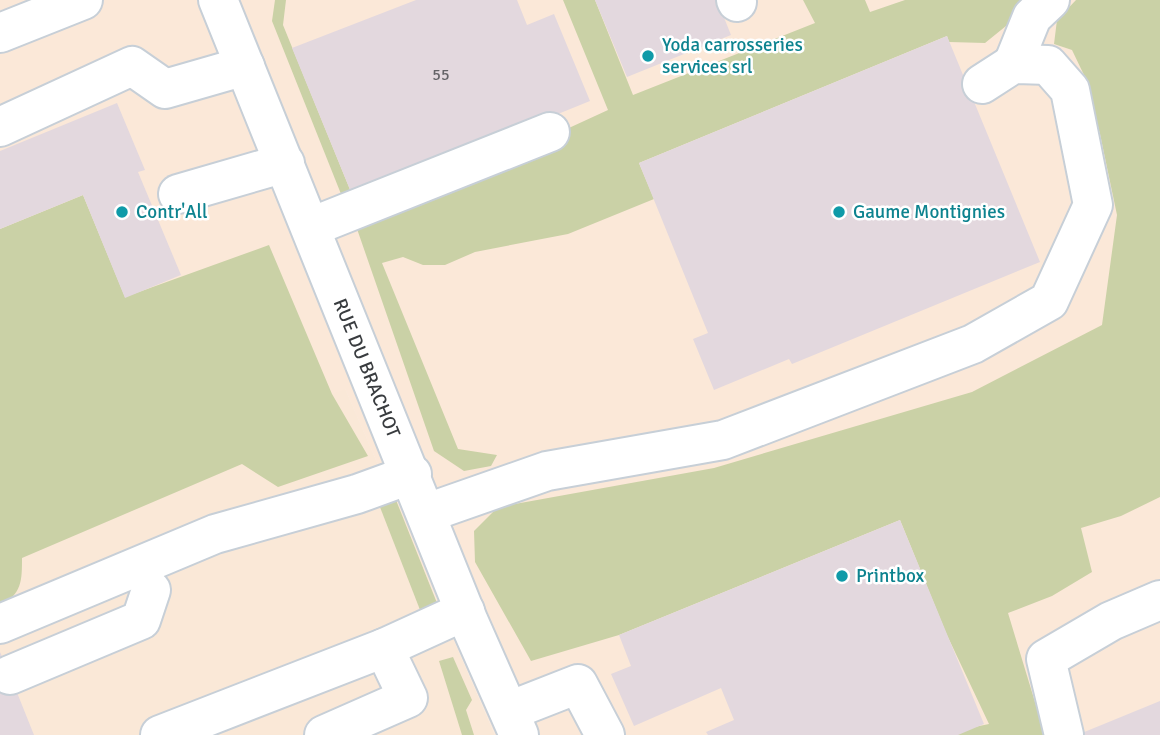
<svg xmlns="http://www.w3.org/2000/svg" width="1160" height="735" viewBox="0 0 1160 735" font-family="Signika,sans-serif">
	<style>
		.commercial { fill: #fae8d7 }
		.industrial { fill: #fbe8d8 }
		.green { fill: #cad1a6 }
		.building { fill: #e3d8de }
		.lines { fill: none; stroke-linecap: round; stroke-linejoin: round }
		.minor-casing { stroke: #c7cfd7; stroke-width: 42 }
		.minor { stroke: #fff; stroke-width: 38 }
		.culture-dot { fill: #0f9aa8; stroke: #fff; stroke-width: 2.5 }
		.labels { text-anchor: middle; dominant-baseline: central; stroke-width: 5; stroke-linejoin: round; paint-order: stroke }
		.number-label { font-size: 16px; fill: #646367 }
		.culture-label { font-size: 19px; fill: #0d838f; stroke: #fff; text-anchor: start }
		.street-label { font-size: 19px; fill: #393c3f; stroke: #fff }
	</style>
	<rect width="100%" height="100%" fill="#f0f6fe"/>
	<path class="commercial" d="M 345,388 L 495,735 L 0,735 L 0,523 Z"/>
	<path class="industrial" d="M 0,0 L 1160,0 L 1160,735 L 495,735 L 345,389 L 0,523 Z"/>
	<g class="green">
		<path d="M 275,0 L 286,0 L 283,25 L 353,197 L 343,199 L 272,21 Z"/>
		<path d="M 563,0 L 595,0 L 633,95 L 815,23 L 803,0 L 865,0 L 870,12 L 905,0 L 1038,0 L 985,43 L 949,42 L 947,36 L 639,163 L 654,199 L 568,234 L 475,252 L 445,265 L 423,265 L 403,257 L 382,263 L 458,449 L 497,455 L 491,466 L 464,471 L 434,451 L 356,226 L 608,110 Z"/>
		<path d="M 1076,0 L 1160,0 L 1160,497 L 1121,516 L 1081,528 L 1092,572 L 1052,596 L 1008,613 L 1045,735 L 956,735 L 955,731 L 989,724 L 946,633 L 900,520 L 619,635 L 531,661 L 475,562 L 474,531 L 498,507 L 714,468 L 972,392 L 1102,325 L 1117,215 L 1100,134 L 1084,75 L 1072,50 L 1054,44 L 1057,20 Z"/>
		<path d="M 83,195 L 125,297 L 269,245 L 332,394 L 368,456 L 278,487 L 242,464 L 22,558 C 22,580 22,595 0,605 L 0,229 Z"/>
		<path d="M 394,495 L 439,608 L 422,615 L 378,502 Z"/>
		<path d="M 453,657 L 472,700 L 466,710 L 474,735 L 462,735 L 439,661 Z"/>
	</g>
	<g class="building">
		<path d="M 416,0 L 517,0 L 527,25 L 554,14 L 590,101 L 353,197 L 292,48 Z"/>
		<path d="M 595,0 L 717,0 L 731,35 L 627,77 Z"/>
		<path d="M 947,36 L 1040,262 L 792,364 L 789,359 L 714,390 L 693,339 L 708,333 L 639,163 Z"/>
		<path d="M 117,103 L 145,170 L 138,172 L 181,275 L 125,298 L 83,195 L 0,229 L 0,151 Z"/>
		<path d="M 900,520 L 984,724 L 958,735 L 708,735 L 706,732 L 734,720 L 721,688 L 634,726 L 611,674 L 631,666 L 619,635 Z"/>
		<path d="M 0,652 L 10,675 L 34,735 L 0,735 Z"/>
		<path d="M 1160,701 L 1160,735 L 1077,735 Z"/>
	</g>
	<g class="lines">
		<defs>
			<g id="minor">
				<path id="s1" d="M 218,0 L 469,622 L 519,735"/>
				<path d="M 736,0 L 737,2"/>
				<path d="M 0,33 L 83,0"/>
				<path d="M 1013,64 L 1032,17 L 1050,0"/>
				<path d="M 0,127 L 132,66 L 165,89 L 245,66"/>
				<path d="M 178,194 L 285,163"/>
				<path d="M 311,227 L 550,132"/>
				<path d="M 427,513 L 547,471 L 723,440 L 973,344 L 1049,301 L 1093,205 L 1070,90 L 1048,65 L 1013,64 L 982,84"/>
				<path d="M 0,624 L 215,534 L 357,494 L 412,474"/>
				<path d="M 10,675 L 141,620 L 151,590"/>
				<path d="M 509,711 L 578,684 L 605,735"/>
				<path d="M 160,735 L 384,648"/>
				<path d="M 324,735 L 408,698 L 384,648 L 465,611"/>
				<path d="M 1064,735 L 1046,659 L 1111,621 L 1160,600"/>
			</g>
		</defs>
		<use href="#minor" class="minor-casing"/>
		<use href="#minor" class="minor"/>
	</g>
	<g class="culture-dot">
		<circle cx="648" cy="56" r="7"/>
		<circle cx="122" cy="212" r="7"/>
		<circle cx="839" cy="212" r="7"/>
		<circle cx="842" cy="576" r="7"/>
	</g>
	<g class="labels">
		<g class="number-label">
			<text x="441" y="75">55</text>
		</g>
		<g class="culture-label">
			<text x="662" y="45">Yoda carrosseries<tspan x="662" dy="22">services srl</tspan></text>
			<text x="136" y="212">Contr'All</text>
			<text x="853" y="212">Gaume Montignies</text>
			<text x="856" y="576">Printbox</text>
		</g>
		<g class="street-label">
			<text stroke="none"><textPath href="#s1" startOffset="397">RUE DU BRACHOT</textPath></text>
		</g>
	</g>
</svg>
